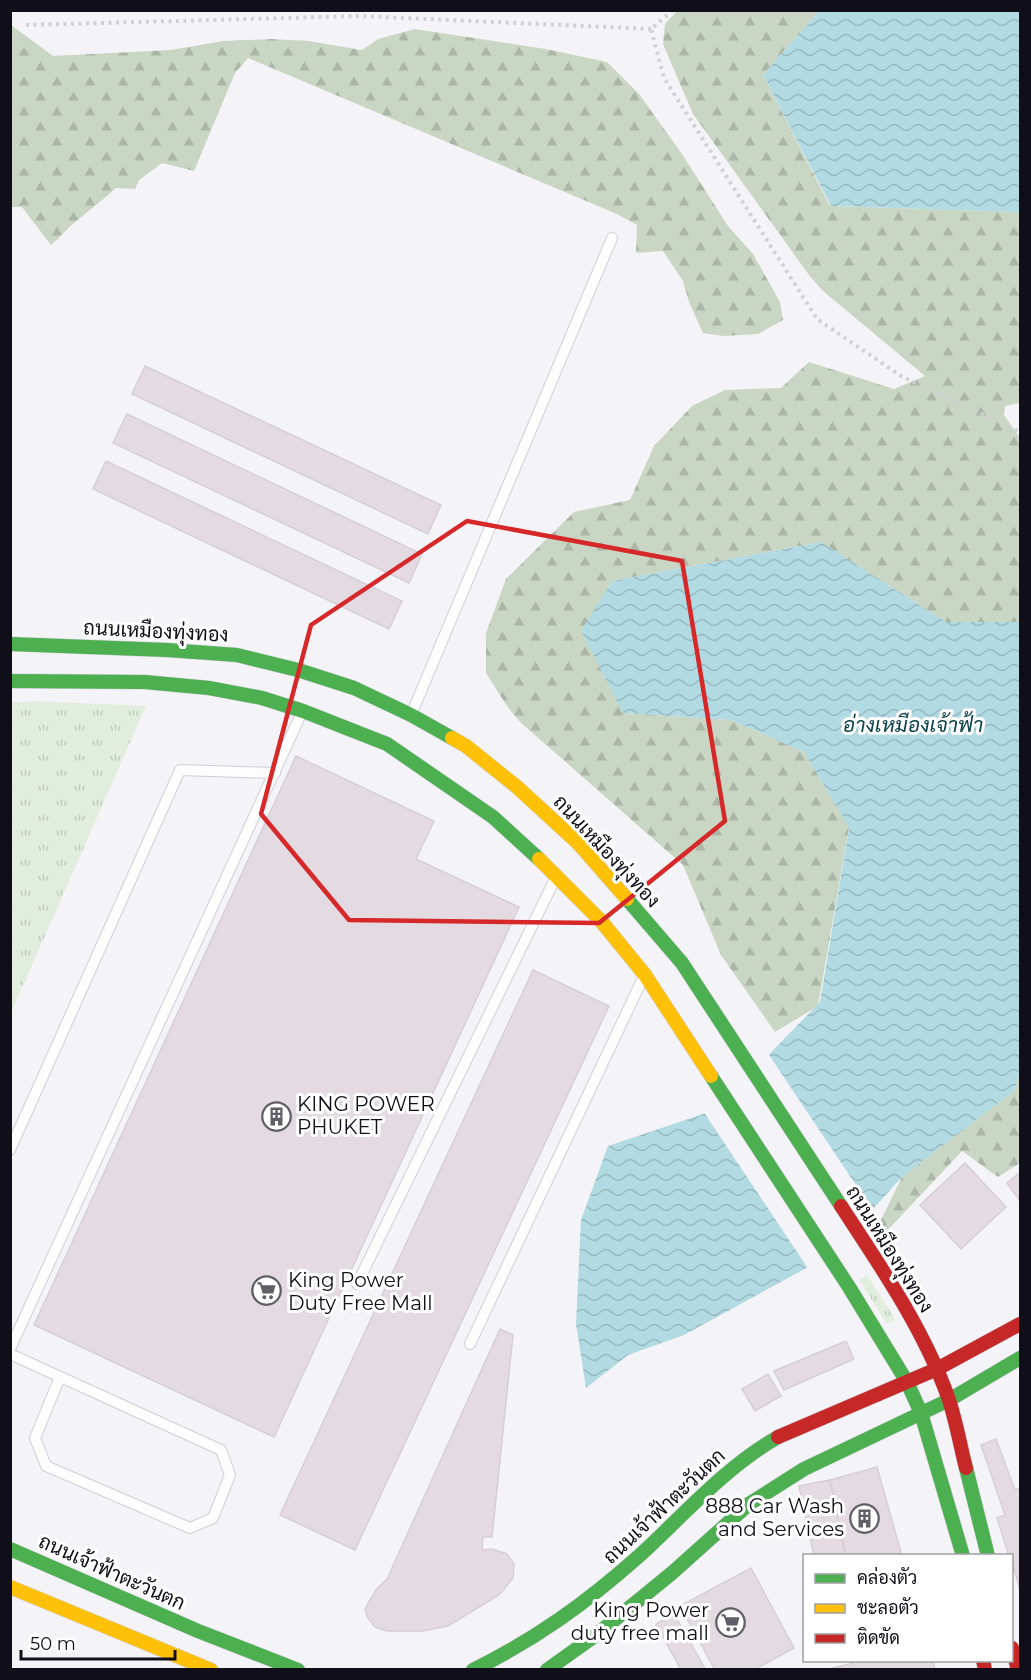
<svg xmlns="http://www.w3.org/2000/svg" width="1031" height="1680" viewBox="0 0 1031 1680" font-family="Montserrat,Sarabun,sans-serif">
	<style>
		.grass { fill: url(#grass-tufts) }
		.forest { fill: url(#forest-firs) }
		.water { fill: url(#water-waves) }
		.pier { fill: #f4f3f8 }
		.building { fill: #e3dae2; stroke: #d6cfd5; stroke-width: 1.5 }
		.lines { fill: none; stroke-linecap: round; stroke-linejoin: round }
		.lane-casing { stroke: #cfced6; stroke-width: 12 }
		.fast-casing { stroke: #cfced6; stroke-width: 15 }
		.slow-casing { stroke: #cfced6; stroke-width: 15 }
		.jam-casing { stroke: #cfced6; stroke-width: 15 }
		.path { stroke: #d0d0d3; stroke-width: 4; stroke-dasharray: 3 4.5; stroke-linecap: butt }
		.lane { stroke: #fdfdfe; stroke-width: 10 }
		.fast { stroke: #4caf50; stroke-width: 14 }
		.slow { stroke: #ffc107; stroke-width: 14 }
		.jam { stroke: #c62828; stroke-width: 14 }
		.marked { fill: none; stroke: #d62828; stroke-width: 4.5; stroke-linejoin: round }
		.labels { text-anchor: middle; dominant-baseline: central; stroke-width: 6; stroke-linejoin: round; paint-order: stroke }
		.street-label { font-size: 20px; fill: #100e19; stroke: #fff }
		.poi-label { font-size: 20px; fill: #100e19; stroke: #fff; text-anchor: start }
		.water-label { font-size: 21px; font-style: italic; fill: #0c444b; stroke: #fff }
	</style>
	<defs>
		<pattern id="grass-tufts" width="24" height="20" patternUnits="userSpaceOnUse" patternTransform="scale(1.5)"><rect width="24" height="20" fill="#e2eedd"/><path d="M3 7l-1-3M5 7V3M7 7l1-3M15 17l-1-3M17 17v-4M19 17l1-3" fill="none" stroke="#c1cbbd"/></pattern>
		<pattern id="forest-firs" width="22" height="20" patternUnits="userSpaceOnUse" patternTransform="scale(1.5)"><rect width="22" height="20" fill="#c9d6c3"/><path d="M5 1l3.5 6h-7zM16 11l3.5 6h-7z" fill="#acb6a7"/></pattern>
		<pattern id="water-waves" width="16" height="10" patternUnits="userSpaceOnUse" patternTransform="scale(1.5)"><rect width="16" height="10" fill="#b1dae2"/><path d="M0 5q4-4 8 0t8 0" fill="none" stroke="#97bac1"/></pattern>
	</defs>
	<rect width="100%" height="100%" fill="#f4f3f8"/>
	<g class="grass">
		<path d="M 36,701 L 146,706 L 11,1013 L 11,703 Z"/>
		<path d="M 867,1275 L 895,1319 L 887,1324 L 859,1280 Z"/>
	</g>
	<g class="forest">
		<path d="M 677,11 L 819,11 L 763,75 L 830,206 L 1020,212 L 1020,403 L 1005,406 L 1004,415 L 1020,438 L 1020,622 L 946,622 L 821,542 L 612,581 L 623,713 L 731,720 L 804,752 L 849,827 L 818,1006 L 775,1032 L 721,955 L 683,865 L 519,721 L 507,706 L 486,673 L 486,633 L 506,579 L 574,512 L 630,500 L 654,446 L 692,406 L 725,390 L 781,388 L 809,362 L 894,389 L 925,376 L 823,291 L 809,275 L 693,114 L 663,44 L 665,24 Z"/>
		<path d="M 11,25 L 53,56 L 171,50 L 223,41 L 272,39 L 308,41 L 362,50 L 378,39 L 415,29 L 546,49 L 607,62 L 639,94 L 682,154 L 728,226 L 753,254 L 780,302 L 783,320 L 758,334 L 723,336 L 703,333 L 689,302 L 683,281 L 663,251 L 636,253 L 637,225 L 617,214 L 248,58 L 235,73 L 194,171 L 162,163 L 139,180 L 135,189 L 116,188 C 104,199 92,208 79,219 C 68,227 61,237 51,245 L 22,207 L 11,207 Z"/>
		<path d="M 1020,1071 L 1020,1163 L 998,1177 L 962,1151 L 886,1232 L 882,1231 L 880,1222 L 902,1177 L 1014,1091 Z"/>
	</g>
	<g class="water">
		<path d="M 819,11 L 1020,11 L 1020,212 L 831,206 L 763,75 Z"/>
		<path d="M 821,542 L 946,622 L 1020,622 L 1020,1071 L 1014,1091 L 902,1177 L 832,1254 L 684,1335 L 628,1355 L 586,1388 L 576,1324 L 581,1220 L 608,1146 L 715,1110 L 820,1002 L 849,828 L 804,752 L 731,720 L 623,713 L 581,631 L 612,581 Z"/>
	</g>
	<path class="pier" d="M 767,1052 L 874,1212 L 834,1257 L 809,1270 L 703,1111 L 713,1107 Z"/>
	<g class="building">
		<path d="M 145,366 L 441,505 L 428,534 L 132,394 Z"/>
		<path d="M 127,414 L 422,554 L 409,583 L 113,443 Z"/>
		<path d="M 106,461 L 402,601 L 389,629 L 93,489 Z"/>
		<path d="M 296,756 L 434,821 L 416,859 L 519,907 L 274,1437 L 34,1325 Z"/>
		<path d="M 533,970 L 609,1006 L 355,1550 L 280,1515 Z"/>
		<path d="M 965,1163 L 1006,1207 L 961,1249 L 920,1205 Z"/>
		<path d="M 1020,1172 L 1020,1201 L 1007,1183 Z"/>
		<path d="M 500,1329 L 513,1335 L 492,1537 L 483,1537 L 482,1550 L 492,1549 L 507,1554 L 514,1564 L 513,1578 L 499,1595 L 448,1626 L 423,1631 L 387,1631 L 375,1627 L 368,1618 L 365,1610 L 368,1603 L 376,1590 L 387,1579 Z"/>
		<path d="M 846,1341 L 854,1359 L 784,1390 L 774,1371 Z"/>
		<path d="M 768,1374 L 781,1396 L 755,1411 L 742,1389 Z"/>
		<path d="M 996,1439 L 1015,1490 L 1020,1488 L 1020,1590 L 1012,1562 L 1012,1556 L 1009,1556 L 997,1518 L 1005,1515 L 981,1445 Z"/>
		<path d="M 877,1467 L 902,1556 L 846,1556 L 830,1480 Z"/>
		<path d="M 830,1480 L 845,1556 L 814,1556 L 799,1486 Z"/>
		<path d="M 751,1568 L 794,1648 L 754,1670 L 715,1670 L 680,1606 Z"/>
		<path d="M 674,1614 L 706,1670 L 681,1670 L 656,1624 Z"/>
		<path d="M 854,1660 L 933,1660 L 935,1670 L 824,1670 L 854,1663 Z"/>
	</g>
	<g class="lines">
		<defs>
			<g id="lane">
				<path d="M 411,715 L 612,238"/>
				<path d="M 10,1150 L 180,770 L 275,773"/>
				<path d="M 357,1284 L 557,875"/>
				<path d="M 470,1344 L 643,978"/>
				<path d="M 10,1349 L 302,712"/>
				<path d="M 10,1354 L 221,1450 L 230,1475 L 213,1518 L 190,1528 L 46,1466 L 35,1438 L 60,1377"/>
			</g>
			<g id="fast">
				<path d="M 10,644 L 167,650 L 237,655 L 298,670 L 354,688 L 411,715 L 452,738"/>
				<path d="M 10,681 L 145,682 L 209,688 L 262,698 L 303,711 L 387,744 L 493,817 L 539,859"/>
				<path d="M 627,899 L 682,963 L 841,1206"/>
				<path d="M 711,1076 L 849,1287 L 907,1382 L 921,1413 L 963,1556"/>
				<path d="M 966,1468 L 988,1556"/>
				<path d="M 10,1549 L 198,1631 L 298,1670"/>
				<path d="M 473,1670 C 536,1639 586,1603 639,1556 C 684,1515 724,1468 778,1437"/>
				<path d="M 547,1670 L 596,1635 L 672,1573 L 749,1504 L 804,1469 L 949,1400 L 1020,1358"/>
			</g>
			<g id="slow">
				<path d="M 452,738 L 466,746 L 517,787 L 578,843 L 627,899"/>
				<path d="M 539,859 L 601,921 L 645,975 L 711,1076"/>
				<path d="M 10,1587 L 211,1670"/>
			</g>
			<g id="jam">
				<path d="M 841,1206 C 881,1267 923,1328 948,1397 C 956,1420 960,1445 966,1468"/>
				<path d="M 778,1437 L 937,1369 L 1020,1324"/>
				<path d="M 1012,1648 L 1018,1670"/>
				<path d="M 983,1660 L 985,1670"/>
			</g>
		</defs>
		<use href="#lane" class="lane-casing"/>
		<use href="#fast" class="fast-casing"/>
		<use href="#slow" class="slow-casing"/>
		<use href="#jam" class="jam-casing"/>
		<g class="path">
			<path d="M 673,10 L 651,29 L 664,78 L 817,319 L 901,376 L 1020,432"/>
			<path d="M 26,25 L 360,16 L 651,29"/>
		</g>
		<use href="#lane" class="lane"/>
		<use href="#fast" class="fast"/>
		<use href="#slow" class="slow"/>
		<use href="#jam" class="jam"/>
	</g>
	<path class="marked" d="M 467,521 L 682,561 L 725,821 L 599,923 L 349,920 L 261,814 L 311,625 Z"/>
	<defs>
		<symbol id="building-ring" viewBox="-11 -11 22 22"><circle r="9.5" fill="#fff" stroke="#605e67" stroke-width="1.5"/><path d="M-4-6H4V6H1V3H-1V6H-4ZM-2.5-4.3h1.7v1.8h-1.7ZM.8-4.3h1.7v1.8H.8ZM-2.5-1h1.7V.8h-1.7ZM.8-1h1.7V.8H.8Z" fill="#605e67"/></symbol>
		<symbol id="supermarket-ring" viewBox="-11 -11 22 22"><circle r="9.5" fill="#fff" stroke="#605e67" stroke-width="1.5"/><path d="M-6-5.5h2.5l.6 2H6L4.5 2H-2.5L-4.4-4H-6ZM-1.5 3.2a1.3 1.3 0 1 0 .1 0ZM3 3.2a1.3 1.3 0 1 0 .1 0Z" fill="#605e67"/></symbol>
	</defs>
	<g fill-rule="evenodd">
		<use href="#building-ring" x="260" y="1100" width="33" height="33"/>
		<use href="#supermarket-ring" x="250" y="1274" width="33" height="33"/>
		<use href="#building-ring" x="848" y="1502" width="33" height="33"/>
		<use href="#supermarket-ring" x="714" y="1606" width="33" height="33"/>
	</g>
	<g class="labels">
		<g class="street-label">
			<text transform="translate(156 631) rotate(3)">ถนนเหมืองทุ่งทอง</text>
			<text transform="translate(607 851) rotate(47)">ถนนเหมืองทุ่งทอง</text>
			<text transform="translate(890 1249) rotate(58)">ถนนเหมืองทุ่งทอง</text>
			<text transform="translate(664 1506) rotate(-43)">ถนนเจ้าฟ้าตะวันตก</text>
			<text transform="translate(112 1572) rotate(24)">ถนนเจ้าฟ้าตะวันตก</text>
		</g>
		<g class="poi-label">
			<text x="297" y="1104">KING POWER<tspan x="297" dy="23">PHUKET</tspan></text>
			<text x="288" y="1280">King Power<tspan x="288" dy="23">Duty Free Mall</tspan></text>
			<text x="844" y="1506" text-anchor="end">888 Car Wash<tspan x="844" dy="23">and Services</tspan></text>
			<text x="709" y="1610" text-anchor="end">King Power<tspan x="709" dy="23">duty free mall</tspan></text>
		</g>
		<g class="water-label">
			<text x="913" y="724">อ่างเหมืองเจ้าฟ้า</text>
		</g>
	</g>
	<rect width="1031" height="1680" fill="none" stroke="#100e19" stroke-width="24"/>
	<rect x="803" y="1554" width="210" height="108" fill="#ffffff" stroke="#9f9fa3" stroke-width="1.5"/>
	<rect x="815" y="1574" width="30" height="9" fill="#4caf50" stroke="#9f9fa3" stroke-width="1.5"/>
	<text x="857" y="1584" font-size="18" fill="#100e19">คล่องตัว</text>
	<rect x="815" y="1604" width="30" height="9" fill="#ffc107" stroke="#9f9fa3" stroke-width="1.5"/>
	<text x="857" y="1614" font-size="18" fill="#100e19">ชะลอตัว</text>
	<rect x="815" y="1634" width="30" height="9" fill="#c62828" stroke="#9f9fa3" stroke-width="1.5"/>
	<text x="857" y="1644" font-size="18" fill="#100e19">ติดขัด</text>
	<path d="M21 1650v9h154v-9" fill="none" stroke="#100e19" stroke-width="3"/>
	<text x="30" y="1650" font-size="18" fill="#100e19" stroke="#ffffff" stroke-width="4.5" paint-order="stroke">50 m</text>
</svg>
